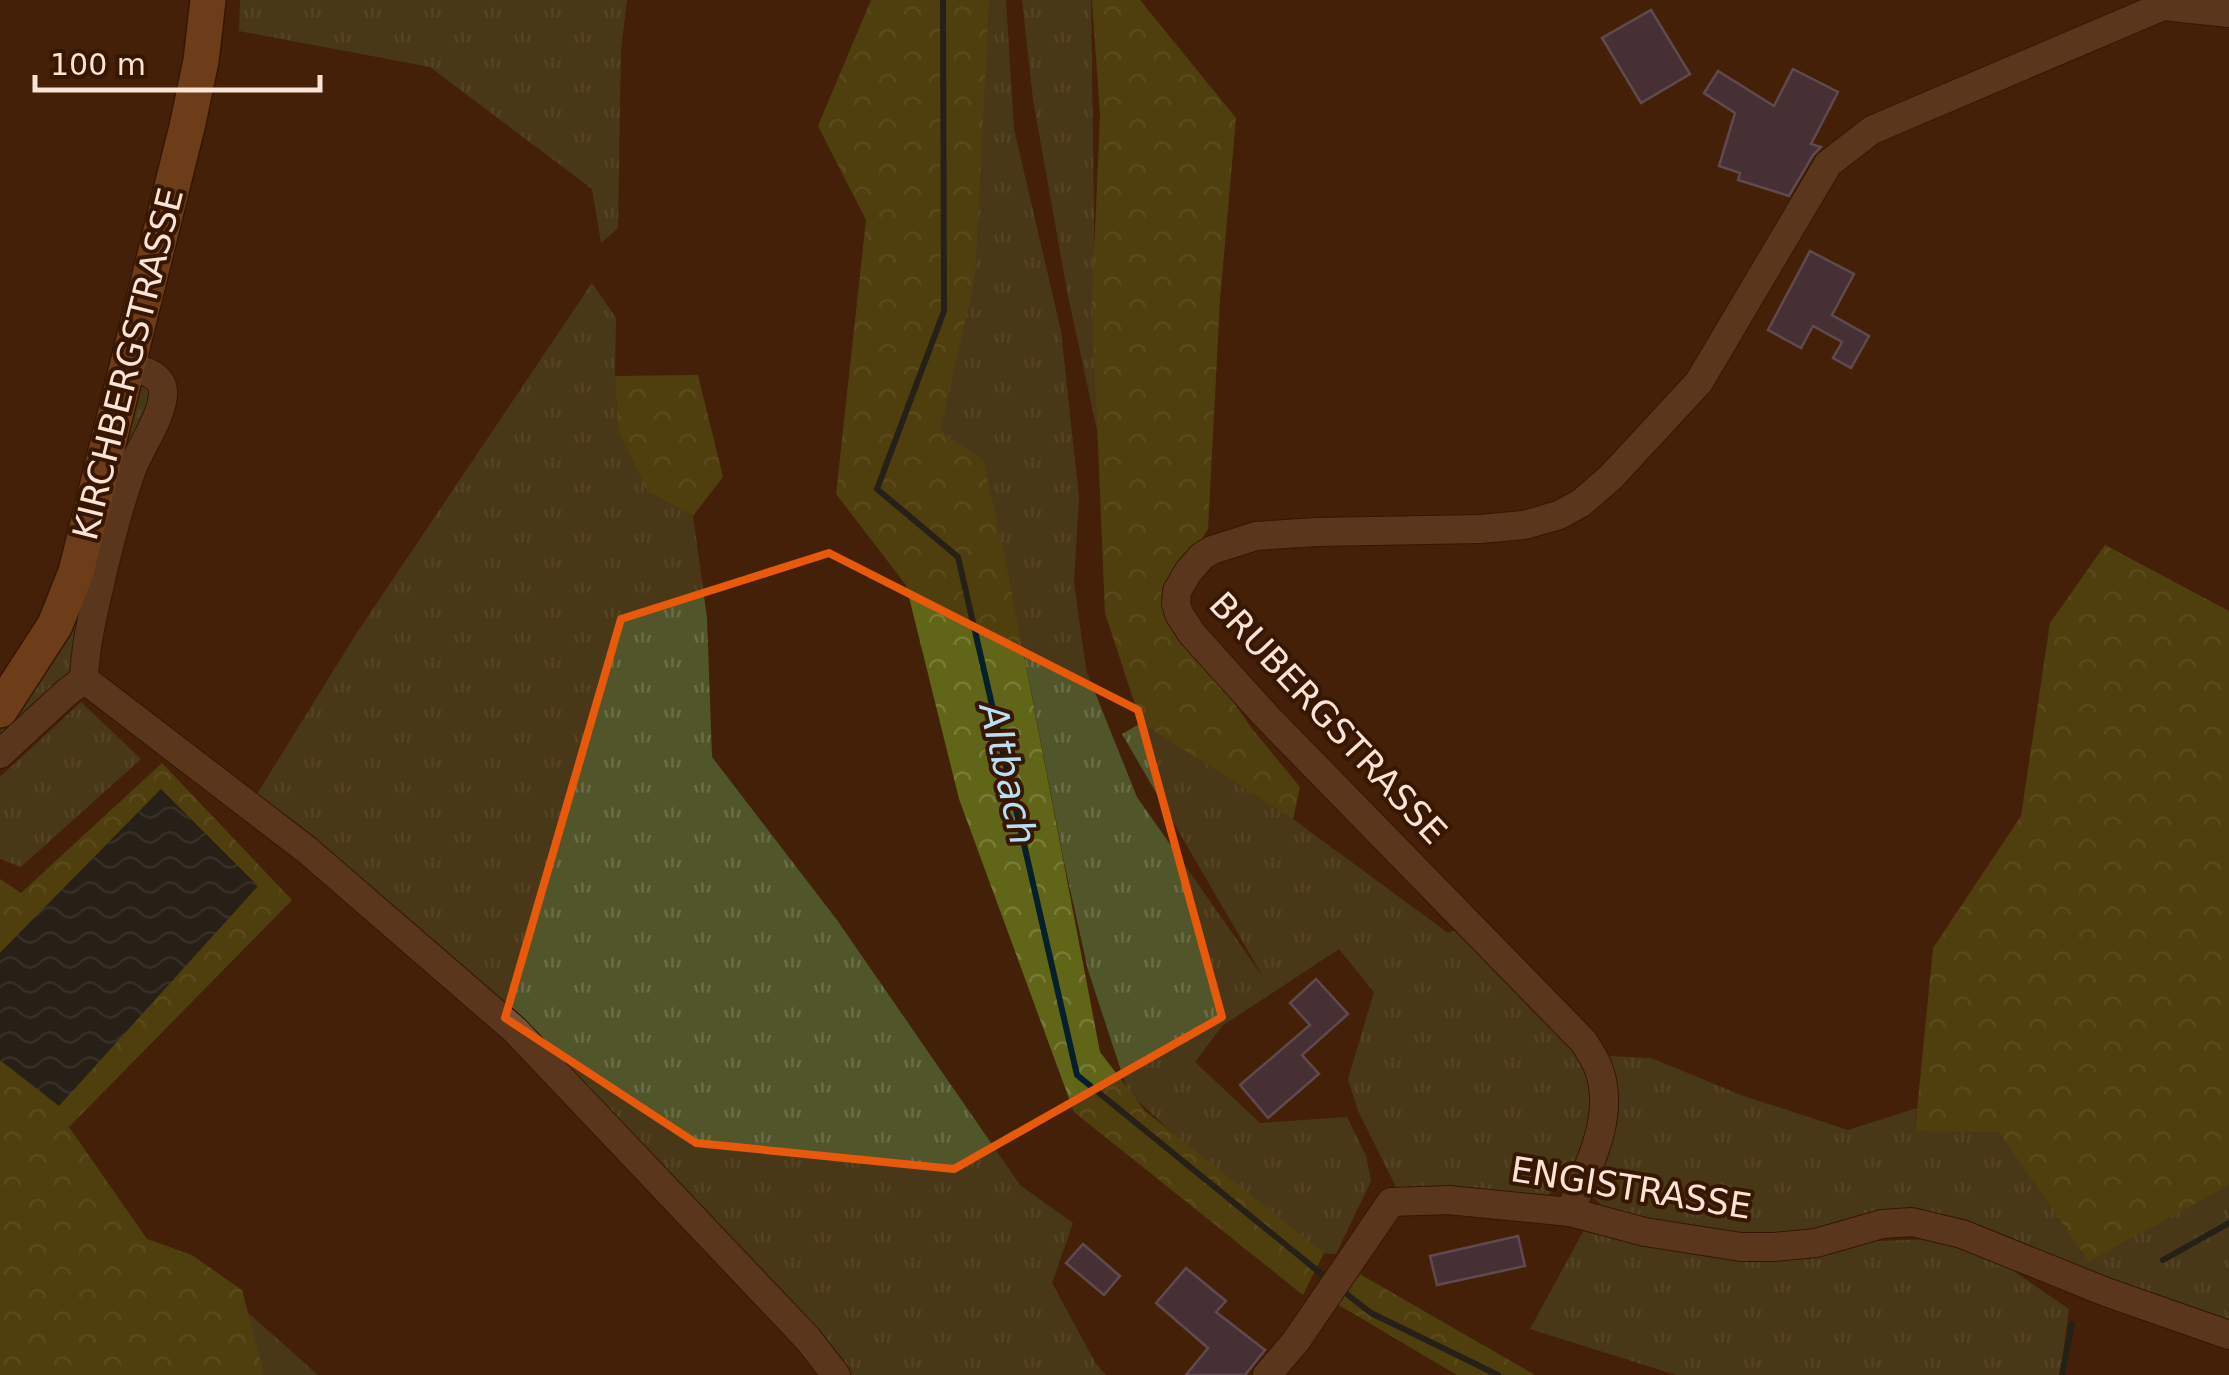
<svg xmlns="http://www.w3.org/2000/svg" width="2229" height="1375" viewBox="0 0 2229 1375" font-family="'DejaVu Sans',sans-serif">
	<style>
		.grass { fill: url(#grass-tufts) }
		.forest { fill: url(#forest-crowns) }
		.water { fill: url(#water-waves) }
		.lines { fill: none; stroke-linecap: round; stroke-linejoin: round }
		.stream { stroke: #061f2c; stroke-width: 6 }
		.building { fill: #4c446a; stroke: #847ca6; stroke-width: 2.5 }
		.minor-casing { stroke: #240b00; stroke-width: 30 }
		.major-casing { stroke: #240b00; stroke-width: 38 }
		.minor { stroke: #775138; stroke-width: 28 }
		.major { stroke: #a15f30; stroke-width: 35 }
		.marked { fill: none; stroke: #e8590c; stroke-width: 8; stroke-linejoin: round }
		.labels { text-anchor: middle; dominant-baseline: central; stroke-width: 8; stroke-linejoin: round; paint-order: stroke }
		.street-label { font-size: 35px; fill: #fbe4d6; stroke: #381700 }
		.water-label { font-size: 38px; font-style: italic; fill: #b8dff6; stroke: #381700 }
	</style>
	<defs>
		<pattern id="grass-tufts" width="24" height="20" patternUnits="userSpaceOnUse" patternTransform="scale(2.5)"><rect width="24" height="20" fill="#51552a"/><path d="M3 7l-1-3M5 7V3M7 7l1-3M15 17l-1-3M17 17v-4M19 17l1-3" fill="none" stroke="#6b6d48"/></pattern>
		<pattern id="forest-crowns" width="20" height="18" patternUnits="userSpaceOnUse" patternTransform="scale(2.5)"><rect width="20" height="18" fill="#606517"/><path d="M2 6a3 3 0 1 1 6 0M12 15a3 3 0 1 1 6 0" fill="none" stroke="#787b38"/></pattern>
		<pattern id="water-waves" width="16" height="10" patternUnits="userSpaceOnUse" patternTransform="scale(2.5)"><rect width="16" height="10" fill="#061f2c"/><path d="M0 5q4-4 8 0t8 0" fill="none" stroke="#2b3f4a"/></pattern>
	</defs>
	<rect width="100%" height="100%" fill="#432108"/>
	<g class="grass">
		<path d="M 240,0 L 627,0 L 621,50 L 618,228 L 601,243 L 592,189 L 430,67 L 239,31 Z"/>
		<path d="M 989,0 L 1006,0 L 1014,129 L 1061,331 L 1079,497 L 1074,582 L 1086,670 L 1137,797 L 1265,980 L 1122,734 L 1141,723 L 1293,819 L 1448,933 L 1465,926 L 1586,1064 L 1595,1121 L 1577,1173 L 1544,1198 L 1397,1189 L 1358,1111 L 1348,1079 L 1374,992 L 1339,949 L 1222,1026 L 1195,1062 L 1260,1123 L 1347,1117 L 1366,1156 L 1371,1181 L 1336,1254 L 1319,1253 L 1199,1157 L 1128,1092 L 1088,970 L 1064,862 L 1007,567 L 940,432 Z"/>
		<path d="M 1022,0 L 1091,0 L 1097,430 L 1068,296 L 1033,100 Z"/>
		<path d="M 592,283 L 616,318 L 615,376 L 618,430 L 647,491 L 693,516 L 707,618 L 712,757 L 837,920 L 1020,1185 L 1073,1223 L 1052,1283 L 1096,1364 L 1106,1375 L 847,1375 L 462,975 L 257,794 L 356,634 Z"/>
		<path d="M 145,381 L 152,396 L 79,658 L 68,680 L 0,748 L 0,732 L 60,636 L 133,384 Z"/>
		<path d="M 81,702 L 141,759 L 21,867 L 0,859 L 0,777 Z"/>
		<path d="M 1607,1056 L 1651,1058 L 1741,1095 L 1848,1130 L 1917,1108 L 1915,1127 L 2002,1131 L 2211,1193 L 2229,1185 L 2229,1324 L 1946,1219 L 1883,1209 L 1816,1234 L 1721,1238 L 1612,1217 L 1592,1195 Z"/>
		<path d="M 1591,1217 L 1795,1252 L 1876,1241 L 1965,1238 L 2069,1309 L 2060,1375 L 1676,1375 L 1530,1329 Z"/>
		<path d="M 246,1311 L 318,1375 L 263,1375 Z"/>
	</g>
	<g class="forest">
		<path d="M 871,0 L 989,0 L 975,276 L 940,432 L 983,460 L 1007,567 L 1100,1052 L 1145,1111 L 1324,1253 L 1303,1295 L 1074,1112 L 959,799 L 906,585 L 836,494 L 866,220 L 818,126 Z"/>
		<path d="M 1092,0 L 1140,0 L 1236,118 L 1220,300 L 1208,529 L 1172,585 L 1172,614 L 1253,730 L 1300,787 L 1293,819 L 1141,723 L 1105,613 L 1092,304 L 1100,114 Z"/>
		<path d="M 698,375 L 723,477 L 693,516 L 647,491 L 618,430 L 615,376 Z"/>
		<path d="M 2105,545 L 2229,611 L 2229,1185 L 2089,1261 L 1999,1132 L 1915,1131 L 1933,948 L 2021,816 L 2050,623 Z"/>
		<path d="M 162,763 L 292,900 L 69,1127 L 147,1239 L 192,1255 L 242,1290 L 264,1375 L 0,1375 L 0,1060 L 59,1105 L 161,789 L 0,953 L 0,879 L 21,893 Z"/>
		<path d="M 1358,1273 L 1535,1375 L 1457,1375 L 1337,1304 Z"/>
	</g>
	<path class="water" d="M 161,789 L 258,886 L 59,1106 L 0,1060 L 0,953 Z"/>
	<g class="lines">
		<g class="stream">
			<path d="M 943,0 L 944,311 L 877,489 L 958,557 L 1077,1075 L 1329,1280"/>
			<path d="M 2163,1260 L 2229,1223"/>
			<path d="M 1339,1288 L 1371,1313 L 1498,1375"/>
			<path d="M 2062,1375 L 2072,1324"/>
		</g>
	</g>
	<g class="building">
		<path d="M 1651,10 L 1690,74 L 1641,103 L 1602,38 Z"/>
		<path d="M 1793,69 L 1838,92 L 1811,144 L 1821,147 L 1813,155 L 1789,196 L 1738,180 L 1740,173 L 1719,166 L 1735,113 L 1704,93 L 1718,71 L 1774,106 Z"/>
		<path d="M 1810,251 L 1854,274 L 1832,315 L 1869,336 L 1851,368 L 1833,358 L 1842,342 L 1813,326 L 1801,348 L 1768,330 Z"/>
		<path d="M 1316,979 L 1348,1014 L 1302,1055 L 1319,1074 L 1268,1118 L 1240,1085 L 1310,1025 L 1290,1003 Z"/>
		<path d="M 1518,1236 L 1525,1266 L 1437,1285 L 1430,1256 Z"/>
		<path d="M 1083,1244 L 1120,1276 L 1104,1295 L 1066,1263 Z"/>
		<path d="M 1186,1268 L 1226,1301 L 1216,1312 L 1265,1350 L 1245,1375 L 1186,1375 L 1208,1348 L 1156,1303 Z"/>
	</g>
	<g class="lines">
		<defs>
			<g id="minor">
				<path d="M 84,679 L 307,850 L 515,1030 L 808,1339 L 836,1375"/>
				<path d="M 84,679 C 85,648 92,618 99,588 C 108,548 118,508 132,469 C 140,447 164,415 163,391 C 162,375 142,369 128,367"/>
				<path d="M 0,754 L 66,693 L 84,679"/>
				<path d="M 1570,1212 C 1587,1169 1616,1117 1599,1070 C 1596,1060 1589,1051 1584,1042 L 1266,716 L 1192,634 L 1179,614 L 1176,604 L 1177,591 L 1188,572 L 1202,556 L 1212,550 L 1256,536 L 1317,532 L 1480,529 L 1524,525 L 1559,515 L 1581,503 L 1611,477 L 1699,382 L 1828,164 L 1872,130 L 2163,6 L 2229,13"/>
				<path d="M 1267,1375 L 1296,1341 L 1391,1202 L 1448,1200 L 1570,1212 L 1645,1232 L 1741,1247 L 1774,1247 L 1816,1243 L 1882,1224 L 1912,1222 L 1962,1234 L 2106,1292 L 2229,1335"/>
			</g>
			<path id="major" d="M 0,710 L 55,625 L 76,572 L 187,127 L 201,61 L 208,0"/>
		</defs>
		<use href="#minor" class="minor-casing"/>
		<use href="#major" class="major-casing"/>
		<use href="#minor" class="minor"/>
		<use href="#major" class="major"/>
	</g>
	<path d="M0 0H2229V1375H0ZM 829,553 L 1138,710 L 1222,1017 L 954,1169 L 696,1143 L 505,1018 L 621,619 Z" fill="#432108" fill-opacity=".55" fill-rule="evenodd"/>
	<path class="marked" d="M 829,553 L 1138,710 L 1222,1017 L 954,1169 L 696,1143 L 505,1018 L 621,619 Z"/>
	<g class="labels">
		<g class="street-label">
			<text transform="translate(128 364) rotate(-76)">KIRCHBERGSTRASSE</text>
			<text transform="translate(1328 718) rotate(47)">BRUBERGSTRASSE</text>
			<text transform="translate(1631 1188) rotate(9)">ENGISTRASSE</text>
		</g>
		<g class="water-label">
			<text transform="translate(1008 774) rotate(77)">Altbach</text>
		</g>
	</g>
	<path d="M35 75v15h285v-15" fill="none" stroke="#fbe4d6" stroke-width="5"/>
	<text x="50" y="75" font-size="30" fill="#fbe4d6" stroke="#381700" stroke-width="8" paint-order="stroke">100 m</text>
</svg>
